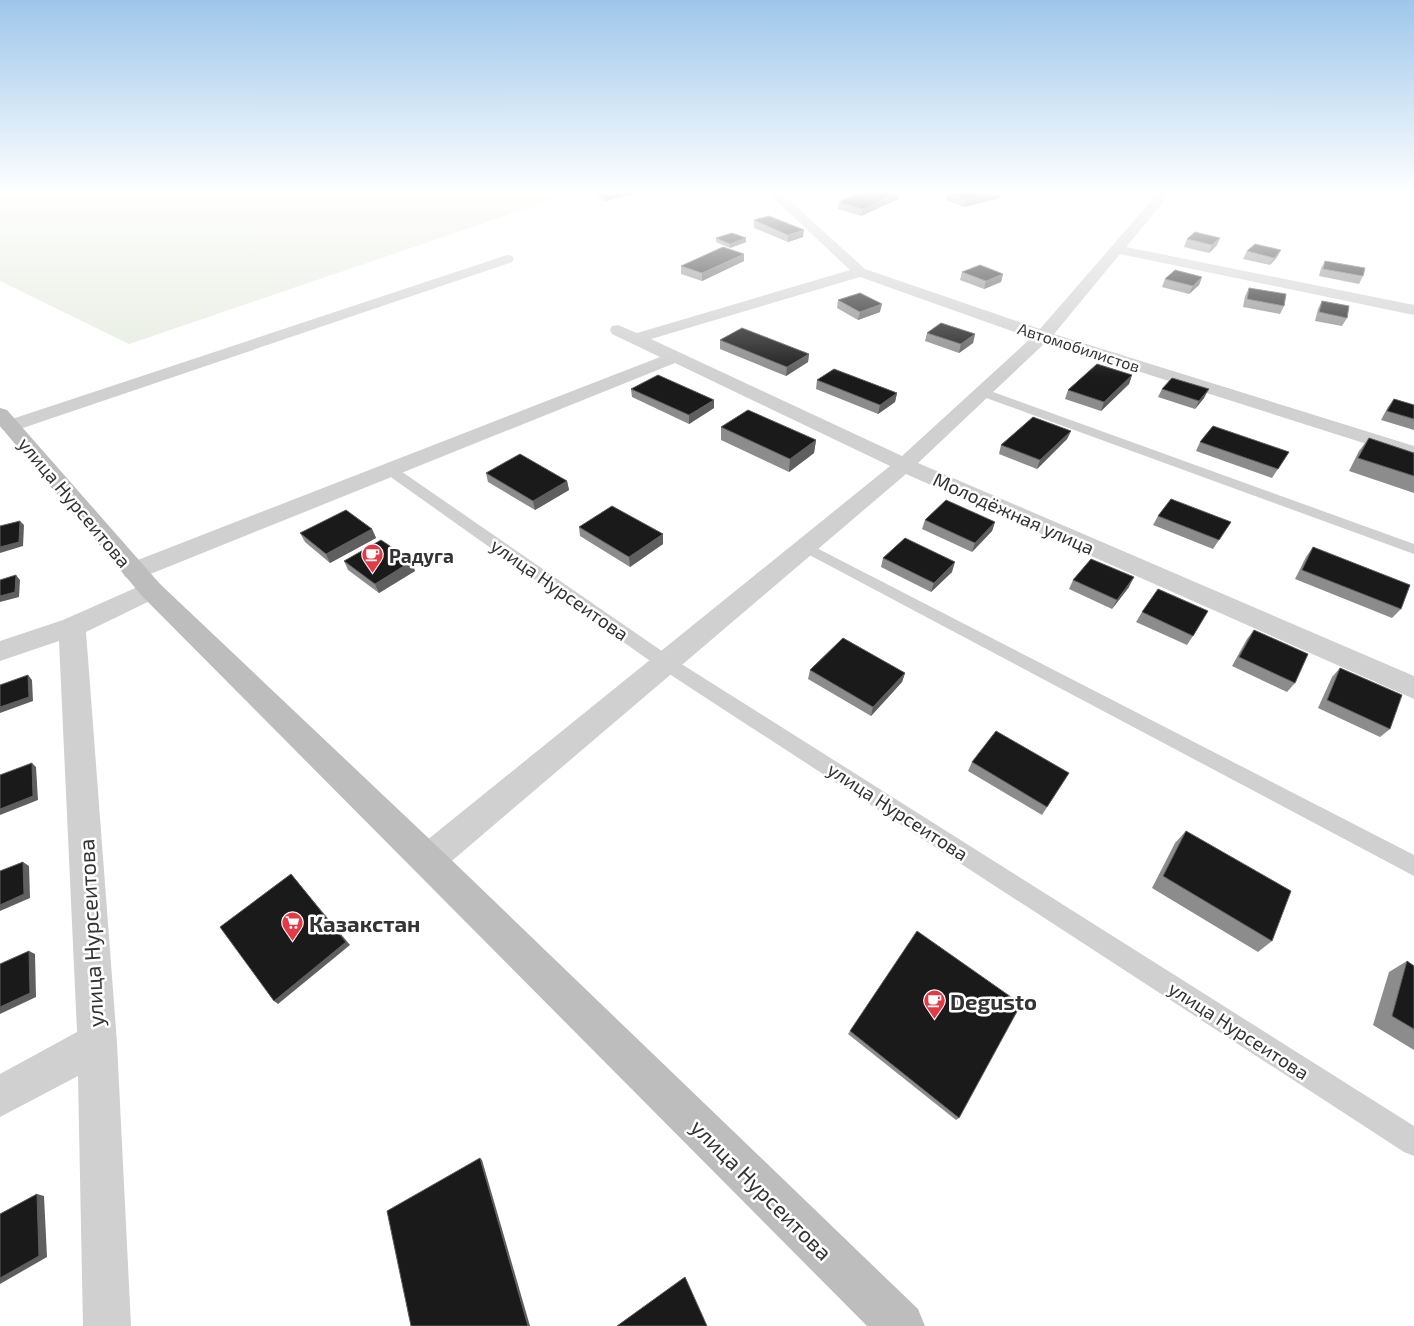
<svg xmlns="http://www.w3.org/2000/svg" width="1414" height="1326" viewBox="0 0 1414 1326" font-family="'Exo 2',sans-serif">
	<style>
		.green { fill: #e6ecdf }
		.lines { fill: none; stroke-linecap: round; stroke-linejoin: round }
		.service { fill: #d0d0d0; fill-rule: evenodd }
		.minor { fill: #d0d0d0; fill-rule: evenodd }
		.secondary { fill: #bdbdbd; fill-rule: evenodd }
		.wall { fill: #8c8c8c }
		.shaded-wall { fill: #5f5f5f }
		.building { fill: #1a1a1a; stroke: #5f5f5f }
		.labels { text-anchor: middle; dominant-baseline: central; stroke-width: 5; stroke-linejoin: round; paint-order: stroke }
		.far-street-label { font-size: 16px; fill: #333; stroke: #fff }
		.street-label { font-size: 19px; fill: #333; stroke: #fff }
		.poi-label { font-size: 19px; font-weight: bold; fill: #333; stroke: #fff; text-anchor: start }
		.near-poi-label { font-size: 22px; font-weight: bold; fill: #333; stroke: #fff; text-anchor: start }
		.near-street-label { font-size: 22px; fill: #333; stroke: #fff }
	</style>
	<rect width="100%" height="100%" fill="#fff"/>
	<path class="green" d="M 0,191 L 578,191 L 129,344 L 0,281 Z"/>
	<g class="lines">
		<g class="service">
			<path d="M 982,388 L 1414,544 L 1414,554 L 978,395 L 976,392 L 978,389 Z"/>
			<path d="M 390,466 L 395,467 L 672,658 L 1414,1126 L 1414,1156 L 1404,1152 L 660,668 L 385,473 L 383,470 L 385,467 Z"/>
			<path d="M 805,542 L 1414,855 L 1414,876 L 800,550 L 797,547 L 800,544 Z"/>
		</g>
		<g class="minor">
			<path d="M 766,191 L 779,191 L 865,269 L 1040,329 L 1152,200 L 1157,191 L 1169,191 L 1161,205 L 1126,247 L 1414,305 L 1414,315 L 1120,254 L 1054,334 L 1414,446 L 1414,459 L 1046,342 L 918,463 L 1414,676 L 1414,699 L 906,474 L 440,871 L 428,875 L 416,871 L 411,860 L 416,849 L 890,466 L 675,363 L 143,577 L 134,579 L 125,577 L 122,571 L 125,565 L 660,357 L 612,334 L 610,330 L 612,326 L 618,325 L 637,333 L 850,270 ZM 860,277 L 1031,338 L 902,456 L 651,339 Z"/>
			<path d="M 1407,191 L 1414,191 L 1414,195 L 1409,194 Z"/>
			<path d="M 507,255 L 512,256 L 514,259 L 512,262 L 17,430 L 10,432 L 3,430 L 0,426 L 3,422 Z"/>
			<path d="M 151,581 L 160,584 L 164,590 L 160,596 L 86,632 L 117,1043 L 131,1326 L 83,1326 L 78,1076 L 0,1117 L 0,1074 L 77,1032 L 59,641 L 0,661 L 0,641 L 63,620 Z"/>
		</g>
		<path class="secondary" d="M 0,408 L 7,410 L 160,584 L 440,849 L 918,1309 L 925,1326 L 867,1326 L 142,596 L 0,426 Z"/>
	</g>
	<g class="wall">
		<path d="M 593,191 L 647,191 L 605,201 L 594,194 Z"/>
		<path d="M 1002,191 L 1000,198 L 964,207 L 946,200 L 948,193 Z"/>
		<path d="M 899,192 L 898,199 L 861,216 L 838,209 L 839,202 Z"/>
		<path d="M 754,220 L 803,237 L 788,242 L 754,228 Z"/>
		<path d="M 716,238 L 746,238 L 746,242 L 730,248 L 716,242 Z"/>
		<path d="M 1187,239 L 1217,245 L 1209,253 L 1184,247 Z"/>
		<path d="M 1281,250 L 1277,257 L 1270,265 L 1243,259 L 1247,251 Z"/>
		<path d="M 744,254 L 744,261 L 702,281 L 681,274 L 681,266 Z"/>
		<path d="M 1325,261 L 1363,276 L 1359,284 L 1319,276 L 1321,268 Z"/>
		<path d="M 962,272 L 1003,274 L 1001,282 L 984,289 L 960,280 Z"/>
		<path d="M 1202,277 L 1199,285 L 1189,294 L 1162,287 L 1165,279 Z"/>
		<path d="M 1249,288 L 1284,306 L 1280,314 L 1243,307 L 1245,296 Z"/>
		<path d="M 838,300 L 880,312 L 858,320 L 837,308 Z"/>
		<path d="M 1322,301 L 1347,318 L 1342,326 L 1315,321 L 1318,309 Z"/>
		<path d="M 927,333 L 975,334 L 973,343 L 959,353 L 925,341 Z"/>
		<path d="M 720,340 L 809,354 L 808,362 L 786,376 L 720,349 Z"/>
		<path d="M 1132,375 L 1129,384 L 1101,411 L 1065,399 L 1068,390 Z"/>
		<path d="M 817,380 L 897,393 L 895,402 L 878,414 L 816,389 Z"/>
		<path d="M 631,389 L 714,408 L 689,424 L 632,397 Z"/>
		<path d="M 1162,389 L 1204,398 L 1195,409 L 1158,397 Z"/>
		<path d="M 1394,399 L 1414,405 L 1414,430 L 1381,420 L 1388,407 Z"/>
		<path d="M 721,427 L 816,440 L 814,453 L 789,472 L 721,440 Z"/>
		<path d="M 1071,431 L 1067,439 L 1037,469 L 999,454 L 1001,445 Z"/>
		<path d="M 1369,438 L 1414,453 L 1414,493 L 1349,471 L 1359,451 Z"/>
		<path d="M 1200,442 L 1289,452 L 1272,478 L 1196,451 Z"/>
		<path d="M 486,473 L 567,481 L 569,490 L 535,510 L 488,482 Z"/>
		<path d="M 1158,516 L 1231,522 L 1213,549 L 1153,525 Z"/>
		<path d="M 925,520 L 995,522 L 992,531 L 972,552 L 922,529 Z"/>
		<path d="M 579,527 L 663,544 L 630,567 L 580,536 Z"/>
		<path d="M 372,529 L 376,538 L 330,563 L 305,542 L 300,533 Z"/>
		<path d="M 1313,547 L 1401,609 L 1392,618 L 1295,579 L 1306,557 Z"/>
		<path d="M 883,558 L 952,572 L 931,592 L 881,567 Z"/>
		<path d="M 344,561 L 415,571 L 379,593 L 348,570 Z"/>
		<path d="M 1073,580 L 1129,587 L 1112,609 L 1069,589 Z"/>
		<path d="M 1142,612 L 1193,636 L 1187,645 L 1136,622 Z"/>
		<path d="M 1254,630 L 1295,683 L 1287,692 L 1232,666 L 1247,639 Z"/>
		<path d="M 1340,668 L 1390,729 L 1380,737 L 1318,708 L 1332,677 Z"/>
		<path d="M 810,670 L 905,673 L 902,682 L 871,716 L 808,679 Z"/>
		<path d="M 972,762 L 1069,773 L 1042,815 L 968,771 Z"/>
		<path d="M 1186,831 L 1272,941 L 1258,952 L 1152,888 L 1175,843 Z"/>
		<path d="M 1407,961 L 1414,966 L 1414,1050 L 1373,1025 L 1389,972 Z"/>
		<path d="M 850,1031 L 959,1118 L 956,1120 L 848,1034 Z"/>
	</g>
	<g class="shaded-wall">
		<path d="M 617,191 L 647,191 L 605,201 L 605,194 Z"/>
		<path d="M 1002,191 L 1000,198 L 964,207 L 965,200 Z"/>
		<path d="M 899,192 L 898,199 L 861,216 L 862,209 Z"/>
		<path d="M 804,230 L 803,237 L 788,242 L 788,235 Z"/>
		<path d="M 746,238 L 746,242 L 730,248 L 730,244 Z"/>
		<path d="M 1220,238 L 1217,245 L 1209,253 L 1212,245 Z"/>
		<path d="M 1281,250 L 1277,257 L 1270,265 L 1274,258 Z"/>
		<path d="M 744,254 L 744,261 L 702,281 L 702,273 Z"/>
		<path d="M 1003,274 L 1001,282 L 984,289 L 986,281 Z"/>
		<path d="M 1202,277 L 1199,285 L 1189,294 L 1193,286 Z"/>
		<path d="M 882,304 L 880,312 L 858,320 L 860,312 Z"/>
		<path d="M 975,334 L 973,343 L 959,353 L 961,344 Z"/>
		<path d="M 809,354 L 808,362 L 786,376 L 787,367 Z"/>
		<path d="M 1132,375 L 1129,384 L 1101,411 L 1104,402 Z"/>
		<path d="M 1209,389 L 1204,398 L 1195,409 L 1199,401 Z"/>
		<path d="M 897,393 L 895,402 L 878,414 L 880,405 Z"/>
		<path d="M 714,400 L 714,408 L 689,424 L 689,415 Z"/>
		<path d="M 1071,431 L 1067,439 L 1037,469 L 1040,460 Z"/>
		<path d="M 816,440 L 814,453 L 789,472 L 790,459 Z"/>
		<path d="M 567,481 L 569,490 L 535,510 L 533,501 Z"/>
		<path d="M 20,521 L 24,525 L 23,546 L 0,553 L 0,547 Z"/>
		<path d="M 995,522 L 992,531 L 972,552 L 975,543 Z"/>
		<path d="M 372,529 L 376,538 L 330,563 L 326,554 Z"/>
		<path d="M 663,534 L 663,544 L 630,567 L 629,557 Z"/>
		<path d="M 412,561 L 415,571 L 379,593 L 375,584 Z"/>
		<path d="M 955,562 L 952,572 L 931,592 L 934,583 Z"/>
		<path d="M 16,575 L 20,580 L 19,597 L 0,602 L 0,596 Z"/>
		<path d="M 1134,577 L 1129,587 L 1112,609 L 1117,600 Z"/>
		<path d="M 905,673 L 902,682 L 871,716 L 873,707 Z"/>
		<path d="M 28,675 L 32,680 L 33,701 L 0,713 L 0,707 Z"/>
		<path d="M 32,763 L 36,767 L 38,800 L 0,815 L 0,809 Z"/>
		<path d="M 23,862 L 29,866 L 30,898 L 0,911 L 0,905 Z"/>
		<path d="M 291,874 L 350,945 L 278,1004 L 274,1001 Z"/>
		<path d="M 29,951 L 35,954 L 36,997 L 0,1014 L 0,1007 Z"/>
		<path d="M 480,1158 L 482,1160 L 530,1326 L 528,1326 Z"/>
		<path d="M 37,1194 L 44,1196 L 47,1257 L 0,1284 L 0,1278 Z"/>
	</g>
	<g class="building">
		<path d="M 600,191 L 617,191 L 605,194 Z"/>
		<path d="M 864,191 L 895,191 L 899,192 L 862,209 L 839,202 Z"/>
		<path d="M 957,191 L 1002,191 L 965,200 L 948,193 Z"/>
		<path d="M 769,216 L 804,230 L 788,235 L 754,220 Z"/>
		<path d="M 1195,232 L 1220,238 L 1212,245 L 1187,239 Z"/>
		<path d="M 732,233 L 746,238 L 730,244 L 716,238 Z"/>
		<path d="M 1255,244 L 1281,250 L 1274,258 L 1247,251 Z"/>
		<path d="M 723,247 L 744,254 L 702,273 L 681,266 Z"/>
		<path d="M 1325,261 L 1365,268 L 1363,276 L 1323,269 Z"/>
		<path d="M 980,265 L 1003,274 L 986,281 L 962,272 Z"/>
		<path d="M 1175,270 L 1202,277 L 1193,286 L 1165,279 Z"/>
		<path d="M 1249,288 L 1286,294 L 1284,306 L 1247,299 Z"/>
		<path d="M 860,293 L 882,304 L 860,312 L 838,300 Z"/>
		<path d="M 1322,301 L 1349,306 L 1347,318 L 1319,312 Z"/>
		<path d="M 941,323 L 975,334 L 961,344 L 927,333 Z"/>
		<path d="M 742,328 L 809,354 L 787,367 L 720,340 Z"/>
		<path d="M 1097,364 L 1132,375 L 1104,402 L 1068,390 Z"/>
		<path d="M 834,369 L 897,393 L 880,405 L 817,380 Z"/>
		<path d="M 658,375 L 714,400 L 689,415 L 631,389 Z"/>
		<path d="M 1172,378 L 1209,389 L 1199,401 L 1162,389 Z"/>
		<path d="M 1394,399 L 1414,405 L 1414,419 L 1387,411 Z"/>
		<path d="M 748,410 L 816,440 L 790,459 L 721,427 Z"/>
		<path d="M 1033,417 L 1071,431 L 1040,460 L 1001,445 Z"/>
		<path d="M 1213,426 L 1289,452 L 1278,469 L 1200,442 Z"/>
		<path d="M 1369,438 L 1414,453 L 1414,476 L 1358,458 Z"/>
		<path d="M 520,454 L 567,481 L 533,501 L 486,473 Z"/>
		<path d="M 1171,499 L 1231,522 L 1219,540 L 1158,516 Z"/>
		<path d="M 946,500 L 995,522 L 975,543 L 925,520 Z"/>
		<path d="M 612,506 L 663,534 L 629,557 L 579,527 Z"/>
		<path d="M 346,510 L 372,529 L 326,554 L 300,533 Z"/>
		<path d="M 20,521 L 19,542 L 0,547 L 0,526 Z"/>
		<path d="M 905,538 L 955,562 L 934,583 L 883,558 Z"/>
		<path d="M 381,540 L 412,561 L 375,584 L 344,561 Z"/>
		<path d="M 1313,547 L 1410,585 L 1401,609 L 1302,570 Z"/>
		<path d="M 1091,559 L 1134,577 L 1117,600 L 1073,580 Z"/>
		<path d="M 16,575 L 15,592 L 0,596 L 0,580 Z"/>
		<path d="M 1158,589 L 1208,611 L 1193,636 L 1142,612 Z"/>
		<path d="M 1254,630 L 1308,654 L 1295,683 L 1239,657 Z"/>
		<path d="M 843,638 L 905,673 L 873,707 L 810,670 Z"/>
		<path d="M 1340,668 L 1402,695 L 1390,729 L 1327,700 Z"/>
		<path d="M 28,675 L 29,697 L 0,707 L 0,685 Z"/>
		<path d="M 996,731 L 1069,773 L 1047,807 L 972,762 Z"/>
		<path d="M 32,763 L 33,796 L 0,809 L 0,775 Z"/>
		<path d="M 1186,831 L 1291,891 L 1272,941 L 1163,876 Z"/>
		<path d="M 23,862 L 24,894 L 0,905 L 0,871 Z"/>
		<path d="M 291,874 L 346,942 L 274,1001 L 220,927 Z"/>
		<path d="M 917,931 L 1021,1004 L 959,1118 L 850,1031 Z"/>
		<path d="M 29,951 L 30,993 L 0,1007 L 0,964 Z"/>
		<path d="M 1407,961 L 1414,966 L 1414,1029 L 1392,1016 Z"/>
		<path d="M 480,1158 L 528,1326 L 411,1326 L 387,1211 Z"/>
		<path d="M 37,1194 L 39,1256 L 0,1278 L 0,1214 Z"/>
		<path d="M 685,1277 L 707,1326 L 617,1326 Z"/>
	</g>
	<linearGradient id="sky" x2="0" y2="1"><stop stop-color="#9ec6ea"/><stop offset="0.51" stop-color="#fff"/><stop offset="1" stop-color="#fff" stop-opacity="0"/></linearGradient>
	<rect width="1414" height="377" fill="url(#sky)"/>
	<defs>
		<symbol id="cafe-pin" viewBox="-11 -11 22 30"><path d="M0 17L-7.5 6A9.5 9.5 0 1 1 7.5 6Z" fill="#e63946" stroke="#fff"/><path d="M-5.5-4.5H6V0H3Q3 3.5 0 3.5H-2.5Q-5.5 3.5-5.5 0ZM3-3.2v2h1.7v-2ZM-6 4.5H4V6H-6Z" fill="#fff"/></symbol>
		<symbol id="supermarket-pin" viewBox="-11 -11 22 30"><path d="M0 17L-7.5 6A9.5 9.5 0 1 1 7.5 6Z" fill="#e63946" stroke="#fff"/><path d="M-6-5.5h2.5l.6 2H6L4.5 2H-2.5L-4.4-4H-6ZM-1.5 3.2a1.3 1.3 0 1 0 .1 0ZM3 3.2a1.3 1.3 0 1 0 .1 0Z" fill="#fff"/></symbol>
	</defs>
	<g fill-rule="evenodd">
		<use href="#cafe-pin" x="360" y="542" width="25" height="34"/>
		<use href="#supermarket-pin" x="280" y="910" width="25" height="34"/>
		<use href="#cafe-pin" x="922" y="988" width="25" height="34"/>
	</g>
	<g class="labels">
		<g class="far-street-label">
			<text transform="translate(1079 347) rotate(18)">Автомобилистов</text>
		</g>
		<g class="street-label">
			<text transform="translate(75 502) rotate(50)">улица Нурсеитова</text>
			<text transform="translate(1014 513) rotate(24)">Молодёжная улица</text>
			<text transform="translate(560 589) rotate(35)">улица Нурсеитова</text>
			<text transform="translate(898 811) rotate(33)">улица Нурсеитова</text>
			<text transform="translate(1239 1030) rotate(33)">улица Нурсеитова</text>
		</g>
		<g class="poi-label">
			<text x="389" y="555">Радуга</text>
		</g>
		<g class="near-poi-label">
			<text x="309" y="923">Казакстан</text>
			<text x="950" y="1001">Degusto</text>
		</g>
		<g class="near-street-label">
			<text transform="translate(90 933) rotate(-93)">улица Нурсеитова</text>
			<text transform="translate(762 1189) rotate(45)">улица Нурсеитова</text>
		</g>
	</g>
</svg>
